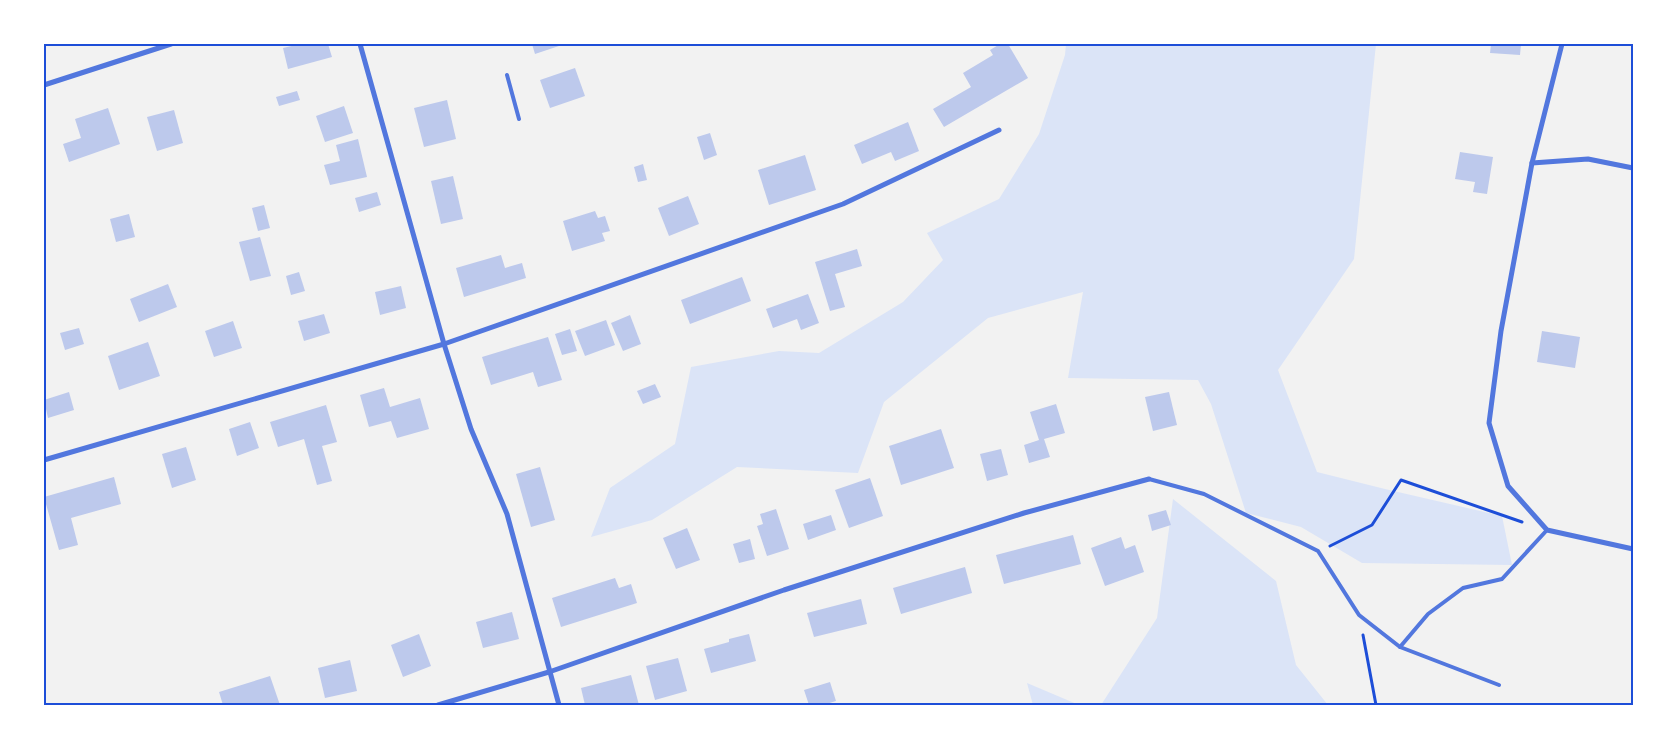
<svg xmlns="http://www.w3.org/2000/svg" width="1677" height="749" viewBox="0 0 1677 749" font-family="'DM Sans',sans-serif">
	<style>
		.green { fill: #dbe4f7 }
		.building { fill: #bdc9ec }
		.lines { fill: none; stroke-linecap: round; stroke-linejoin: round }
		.path { stroke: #1d4ed8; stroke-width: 3 }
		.service { stroke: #5277de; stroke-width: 4 }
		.minor { stroke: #5277de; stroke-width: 5 }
		.neatline { fill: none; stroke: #1d4ed8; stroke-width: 2 }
	</style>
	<rect width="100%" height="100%" fill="#f2f2f2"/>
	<g class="green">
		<path d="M 1066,44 L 1376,44 L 1354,259 L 1278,370 L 1317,472 L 1385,489 L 1502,516 L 1512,565 L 1362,563 L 1301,527 L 1246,513 L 1211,404 L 1198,380 L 1068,378 L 1083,292 L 988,318 L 884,402 L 858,473 L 737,467 L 652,520 L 591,537 L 610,488 L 675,444 L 691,367 L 779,351 L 819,353 L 903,302 L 943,260 L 927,233 L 999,199 L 1039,134 L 1065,55 Z"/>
		<path d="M 1173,499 L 1276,581 L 1296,665 L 1328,705 L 1101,705 L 1157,618 Z"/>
		<path d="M 1027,683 L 1079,705 L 1033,705 Z"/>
	</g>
	<g class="building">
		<path d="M 300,44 L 328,44 L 332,57 L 288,69 L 283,48 Z"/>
		<path d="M 532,44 L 565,44 L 535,54 Z"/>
		<path d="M 1000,44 L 1008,44 L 1028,78 L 944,127 L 933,109 L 971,87 L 963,73 L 993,55 L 990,50 Z"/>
		<path d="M 1491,44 L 1521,44 L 1520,55 L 1490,53 Z"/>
		<path d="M 575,68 L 585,96 L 550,108 L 540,80 Z"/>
		<path d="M 297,91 L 300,100 L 279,106 L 276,97 Z"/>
		<path d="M 447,100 L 456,139 L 424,147 L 414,108 Z"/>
		<path d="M 344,106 L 353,133 L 325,142 L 316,116 Z"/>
		<path d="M 108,108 L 120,144 L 69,162 L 63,144 L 81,138 L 75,119 Z"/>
		<path d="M 174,110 L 183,143 L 157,151 L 147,117 Z"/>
		<path d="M 908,122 L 919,151 L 895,161 L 891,152 L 862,164 L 854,145 Z"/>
		<path d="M 710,133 L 717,155 L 704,160 L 697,137 Z"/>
		<path d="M 358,139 L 367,177 L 330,185 L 324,165 L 340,161 L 336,145 Z"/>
		<path d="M 1460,152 L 1493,157 L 1487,194 L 1473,192 L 1475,182 L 1455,179 Z"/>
		<path d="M 805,155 L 816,190 L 769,205 L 758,170 Z"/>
		<path d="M 643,164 L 647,180 L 638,182 L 634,167 Z"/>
		<path d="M 453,176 L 463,219 L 441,224 L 431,181 Z"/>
		<path d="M 377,192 L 381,205 L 359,212 L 355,198 Z"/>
		<path d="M 688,196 L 699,224 L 669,236 L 658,208 Z"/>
		<path d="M 264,205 L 270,228 L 258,231 L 252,208 Z"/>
		<path d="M 595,211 L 598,218 L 605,216 L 610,231 L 602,233 L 605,241 L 572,251 L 563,221 Z"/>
		<path d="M 129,214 L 135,237 L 116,242 L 110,219 Z"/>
		<path d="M 260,237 L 271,276 L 250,281 L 239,242 Z"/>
		<path d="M 857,249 L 862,266 L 835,274 L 845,307 L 830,311 L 815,262 Z"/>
		<path d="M 501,255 L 505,268 L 522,263 L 526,278 L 464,297 L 456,268 Z"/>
		<path d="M 299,272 L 305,291 L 291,295 L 286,276 Z"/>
		<path d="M 742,277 L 751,301 L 690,324 L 681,300 Z"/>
		<path d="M 168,284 L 177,307 L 139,322 L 130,299 Z"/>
		<path d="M 401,286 L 406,308 L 380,315 L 375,292 Z"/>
		<path d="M 808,294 L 819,323 L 801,330 L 797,319 L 773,328 L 766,309 Z"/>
		<path d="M 324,314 L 330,333 L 304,341 L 298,321 Z"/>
		<path d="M 630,315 L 641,344 L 623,351 L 611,323 Z"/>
		<path d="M 606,320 L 615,345 L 585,356 L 575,331 Z"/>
		<path d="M 233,321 L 242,348 L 214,357 L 205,331 Z"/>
		<path d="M 79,328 L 84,344 L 65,350 L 60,333 Z"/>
		<path d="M 570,329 L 577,351 L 562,355 L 555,334 Z"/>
		<path d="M 1542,331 L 1580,337 L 1575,368 L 1537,362 Z"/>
		<path d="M 548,337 L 562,380 L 538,387 L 533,372 L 491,385 L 482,357 Z"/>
		<path d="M 148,342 L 160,376 L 119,390 L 108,356 Z"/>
		<path d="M 655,384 L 661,397 L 643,404 L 637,391 Z"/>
		<path d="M 384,388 L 390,407 L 420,398 L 429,429 L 397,438 L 391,421 L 369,427 L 360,395 Z"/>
		<path d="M 69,392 L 74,410 L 48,418 L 44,400 Z"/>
		<path d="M 1169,392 L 1177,425 L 1153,431 L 1145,397 Z"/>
		<path d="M 1056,404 L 1065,433 L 1044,439 L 1050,457 L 1029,463 L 1024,445 L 1039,440 L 1030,412 Z"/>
		<path d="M 326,405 L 337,442 L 322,446 L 332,481 L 317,485 L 304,439 L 278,447 L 270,422 Z"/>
		<path d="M 250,422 L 259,448 L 237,456 L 229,429 Z"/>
		<path d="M 941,429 L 954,468 L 901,485 L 889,446 Z"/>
		<path d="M 186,447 L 196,480 L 172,488 L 162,454 Z"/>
		<path d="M 1001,449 L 1008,475 L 987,481 L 980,454 Z"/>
		<path d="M 540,467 L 555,520 L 531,527 L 516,474 Z"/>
		<path d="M 114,477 L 121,504 L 71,518 L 78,545 L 59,550 L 44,497 Z"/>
		<path d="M 870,478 L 883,516 L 849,528 L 835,490 Z"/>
		<path d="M 776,509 L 789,549 L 767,556 L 757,526 L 763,524 L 760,514 Z"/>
		<path d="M 1166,510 L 1171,525 L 1152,531 L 1148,515 Z"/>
		<path d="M 831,515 L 836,530 L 808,540 L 803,524 Z"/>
		<path d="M 687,528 L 700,560 L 676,569 L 663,538 Z"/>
		<path d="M 1073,535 L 1081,564 L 1004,584 L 996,555 Z"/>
		<path d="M 1121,537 L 1125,549 L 1135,545 L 1144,572 L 1105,586 L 1091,548 Z"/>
		<path d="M 750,539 L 755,559 L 739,563 L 733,544 Z"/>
		<path d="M 965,567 L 972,593 L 901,614 L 893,588 Z"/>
		<path d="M 615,578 L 619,588 L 631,584 L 637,603 L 561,627 L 552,598 Z"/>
		<path d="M 861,599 L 867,624 L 814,637 L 807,613 Z"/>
		<path d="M 512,612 L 519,639 L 483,648 L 476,622 Z"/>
		<path d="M 419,634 L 431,666 L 403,677 L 391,645 Z"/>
		<path d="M 749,634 L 756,661 L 711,673 L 704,649 L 729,642 L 729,639 Z"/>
		<path d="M 678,658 L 687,691 L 655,700 L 646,666 Z"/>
		<path d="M 350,660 L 357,691 L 325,698 L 318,668 Z"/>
		<path d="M 631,675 L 639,705 L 585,705 L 581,688 Z"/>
		<path d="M 270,676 L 280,705 L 223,705 L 219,692 Z"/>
		<path d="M 830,682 L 836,701 L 823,705 L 809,705 L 804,690 Z"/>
	</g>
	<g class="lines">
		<g class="path">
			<path d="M 1330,546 L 1372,525 L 1401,480 L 1522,522"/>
			<path d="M 1363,635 L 1376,705"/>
		</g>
		<g class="service">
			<path d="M 507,75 L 519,119"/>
			<path d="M 1149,479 L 1204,494 L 1318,551 L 1359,615 L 1400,647 L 1499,685"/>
			<path d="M 1400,647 L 1428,614 L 1463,588 L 1502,579 L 1547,530"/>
		</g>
		<g class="minor">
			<path d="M 360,44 L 444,344 L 471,429 L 507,514 L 559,705"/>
			<path d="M 1562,44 L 1532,163 L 1501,331 L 1489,423 L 1508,486 L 1547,530 L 1633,549"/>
			<path d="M 44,85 L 171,44"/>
			<path d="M 1532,163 L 1588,159 L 1633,168"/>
			<path d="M 44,460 L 444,344 L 843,204 L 999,130"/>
			<path d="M 438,705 L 549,672 L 784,590 L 1024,513 L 1149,479"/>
		</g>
	</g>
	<rect width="1677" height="749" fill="none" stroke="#ffffff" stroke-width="90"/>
	<rect x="45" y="45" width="1587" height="659" class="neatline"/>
</svg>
